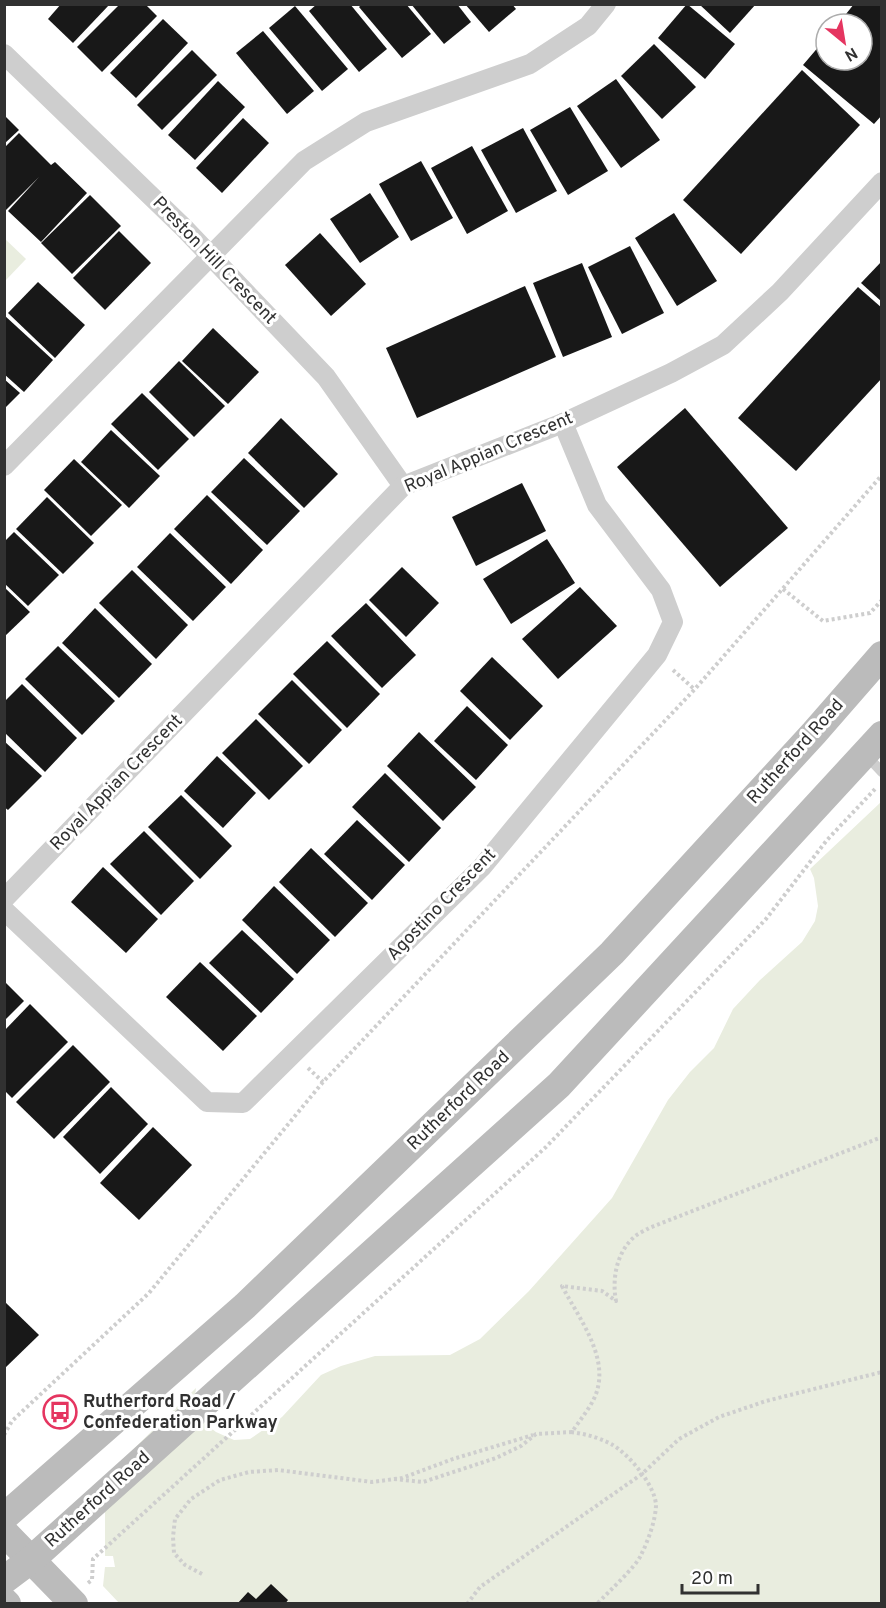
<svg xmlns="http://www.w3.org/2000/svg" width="886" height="1608" viewBox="0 0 886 1608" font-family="Overpass,sans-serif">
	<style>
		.green { fill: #e9eddf }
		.building { fill: #181818 }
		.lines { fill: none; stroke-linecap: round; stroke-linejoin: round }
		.path { stroke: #cecece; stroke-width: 4; stroke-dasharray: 3 3; stroke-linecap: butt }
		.lane { stroke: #cecece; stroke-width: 10 }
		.street { stroke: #cecece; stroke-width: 20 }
		.secondary { stroke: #bbb; stroke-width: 28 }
		.labels { text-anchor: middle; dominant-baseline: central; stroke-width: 6; stroke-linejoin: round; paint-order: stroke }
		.street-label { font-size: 18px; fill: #313131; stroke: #fff }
		.poi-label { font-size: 18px; font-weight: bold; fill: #313131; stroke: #fff; text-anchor: start }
	</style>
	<rect width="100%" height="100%" fill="#fff"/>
	<g class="green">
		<path d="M 4,238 L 26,259 L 5,281 L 4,281 Z"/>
		<path d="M 881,802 L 881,1603 L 120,1604 L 103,1586 L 105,1567 L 115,1567 L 113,1556 L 105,1556 L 105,1508 L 111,1471 L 196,1388 L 194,1404 L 203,1422 L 216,1432 L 234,1440 L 250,1439 L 282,1417 L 321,1375 L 341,1366 L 375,1356 L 450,1355 L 480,1339 L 529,1291 L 612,1198 L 668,1100 L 690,1072 L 714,1048 L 733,1009 L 760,980 L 802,942 L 815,921 L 818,906 L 814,878 L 810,869 Z"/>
	</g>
	<g class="building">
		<path d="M 61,4 L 110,4 L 73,43 L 48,19 Z"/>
		<path d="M 120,4 L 145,4 L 157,16 L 102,72 L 77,47 Z"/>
		<path d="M 317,4 L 350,4 L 387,49 L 359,72 L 309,11 Z"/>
		<path d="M 362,4 L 406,4 L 431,34 L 402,58 L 359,7 Z"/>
		<path d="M 411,4 L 457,4 L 471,22 L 444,44 Z"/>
		<path d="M 465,4 L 512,4 L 516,9 L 489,32 Z"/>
		<path d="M 687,4 L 735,44 L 705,79 L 658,38 Z"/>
		<path d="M 699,4 L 756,4 L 730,33 Z"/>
		<path d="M 854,4 L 882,4 L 882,115 L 874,124 L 803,65 L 826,38 L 826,60 L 862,60 L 862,24 L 838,24 Z"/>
		<path d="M 295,6 L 348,69 L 322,91 L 269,28 Z"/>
		<path d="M 163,19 L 188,43 L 136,98 L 110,73 Z"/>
		<path d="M 263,31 L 314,91 L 287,114 L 236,53 Z"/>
		<path d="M 654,44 L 696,87 L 662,119 L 621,76 Z"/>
		<path d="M 192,50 L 217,75 L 162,130 L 137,105 Z"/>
		<path d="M 802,70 L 860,125 L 741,254 L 683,200 Z"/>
		<path d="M 616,79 L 660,140 L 621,168 L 577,106 Z"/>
		<path d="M 218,81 L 245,107 L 195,160 L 168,135 Z"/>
		<path d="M 570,107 L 608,171 L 568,195 L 530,130 Z"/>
		<path d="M 4,115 L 19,130 L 4,144 Z"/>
		<path d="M 243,118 L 269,143 L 222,193 L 196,168 Z"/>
		<path d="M 523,128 L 557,191 L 516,213 L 481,150 Z"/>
		<path d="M 19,133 L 51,165 L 55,162 L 87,193 L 41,242 L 8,211 L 39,177 L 4,212 L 4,148 Z"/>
		<path d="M 472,146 L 508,211 L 467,234 L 431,168 Z"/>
		<path d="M 421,161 L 453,218 L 411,241 L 379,184 Z"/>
		<path d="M 370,193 L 399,237 L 360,263 L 330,219 Z"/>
		<path d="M 90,195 L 121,226 L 72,274 L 41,243 Z"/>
		<path d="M 674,213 L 717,281 L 677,306 L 635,238 Z"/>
		<path d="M 119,231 L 151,263 L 105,310 L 73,278 Z"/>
		<path d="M 320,233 L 366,284 L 331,316 L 285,265 Z"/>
		<path d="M 630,246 L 664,313 L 622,334 L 588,267 Z"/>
		<path d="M 882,261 L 882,302 L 861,283 Z"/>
		<path d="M 582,263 L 612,337 L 563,357 L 533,283 Z"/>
		<path d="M 38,282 L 85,325 L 55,358 L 8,313 Z"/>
		<path d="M 525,286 L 556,357 L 417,418 L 386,348 Z"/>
		<path d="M 858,287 L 882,308 L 882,378 L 796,471 L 738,418 Z"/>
		<path d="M 4,315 L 53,360 L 24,392 L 4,374 Z"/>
		<path d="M 213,328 L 259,372 L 228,404 L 182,361 Z"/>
		<path d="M 179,361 L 225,406 L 194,437 L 149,392 Z"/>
		<path d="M 4,379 L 20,393 L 4,409 Z"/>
		<path d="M 142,393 L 189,439 L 158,470 L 111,424 Z"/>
		<path d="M 685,408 L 788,528 L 720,587 L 617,467 Z"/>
		<path d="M 281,418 L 338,474 L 304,508 L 248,453 Z"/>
		<path d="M 111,430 L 160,476 L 129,508 L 81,462 Z"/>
		<path d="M 244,458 L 300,511 L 267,545 L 211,492 Z"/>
		<path d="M 74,459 L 122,505 L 91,536 L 44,490 Z"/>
		<path d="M 522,483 L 546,531 L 476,566 L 452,517 Z"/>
		<path d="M 207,495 L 263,550 L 231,584 L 174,529 Z"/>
		<path d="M 47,497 L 94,543 L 63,574 L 16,529 Z"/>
		<path d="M 14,532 L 59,575 L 28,606 L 4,583 L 4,542 Z"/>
		<path d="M 170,533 L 226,587 L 193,621 L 137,567 Z"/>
		<path d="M 547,539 L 575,583 L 511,624 L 483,579 Z"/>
		<path d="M 402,567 L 439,603 L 406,637 L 369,600 Z"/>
		<path d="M 132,570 L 188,625 L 156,659 L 99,603 Z"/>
		<path d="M 4,587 L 30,612 L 4,637 Z"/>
		<path d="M 580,587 L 617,626 L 558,679 L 522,639 Z"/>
		<path d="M 366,603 L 416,655 L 382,688 L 331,636 Z"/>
		<path d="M 95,608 L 152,664 L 119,698 L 62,643 Z"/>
		<path d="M 327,641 L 380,694 L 347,728 L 293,674 Z"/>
		<path d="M 58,646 L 115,701 L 82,735 L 25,679 Z"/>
		<path d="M 492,657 L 543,706 L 510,740 L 460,691 Z"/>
		<path d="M 292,680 L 342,730 L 309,764 L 258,714 Z"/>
		<path d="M 22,684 L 77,738 L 45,772 L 4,732 L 4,702 Z"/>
		<path d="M 467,706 L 508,745 L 476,780 L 434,741 Z"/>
		<path d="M 256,719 L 303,766 L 269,800 L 222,753 Z"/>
		<path d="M 419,732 L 476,787 L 443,821 L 387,766 Z"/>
		<path d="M 4,741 L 42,776 L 8,810 L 4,807 Z"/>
		<path d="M 217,756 L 256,793 L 223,828 L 184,791 Z"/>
		<path d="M 385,773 L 441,828 L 409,862 L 352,807 Z"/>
		<path d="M 181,795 L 232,846 L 200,879 L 148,827 Z"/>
		<path d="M 357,820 L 405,865 L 372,900 L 324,854 Z"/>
		<path d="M 144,831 L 194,881 L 161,915 L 110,864 Z"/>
		<path d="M 311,848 L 368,903 L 335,937 L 279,882 Z"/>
		<path d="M 103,867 L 158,919 L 126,953 L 71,902 Z"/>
		<path d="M 274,886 L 330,940 L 297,974 L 242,920 Z"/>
		<path d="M 242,930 L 294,979 L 261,1013 L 209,963 Z"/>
		<path d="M 200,962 L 257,1016 L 223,1051 L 166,997 Z"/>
		<path d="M 4,981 L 24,1001 L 4,1021 Z"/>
		<path d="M 30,1004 L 68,1042 L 12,1098 L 4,1090 L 4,1031 Z"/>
		<path d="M 73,1045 L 110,1082 L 54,1139 L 16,1102 Z"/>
		<path d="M 111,1087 L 148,1124 L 100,1174 L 63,1137 Z"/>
		<path d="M 153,1127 L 192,1165 L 139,1220 L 100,1183 Z"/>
		<path d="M 4,1301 L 39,1335 L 4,1369 Z"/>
		<path d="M 271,1584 L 288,1600 L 285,1604 L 237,1604 L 248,1592 L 256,1599 Z"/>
	</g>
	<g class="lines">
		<g class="path">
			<path d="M 783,589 L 823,621 L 870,613 L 882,600"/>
			<path d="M 673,670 L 694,689"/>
			<path d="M 308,1068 L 323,1082"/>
			<path d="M 571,1432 C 585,1434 598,1437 611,1444 C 628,1453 656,1486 656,1506 C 655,1522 648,1541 641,1555 C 636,1567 608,1592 597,1604"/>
			<path d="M 4,1435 L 12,1421 L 149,1293 L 323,1082 L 695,689 L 882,475"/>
			<path d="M 394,1479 L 423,1482 L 496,1458 L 521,1446 L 536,1434 L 572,1432 C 581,1418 595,1403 598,1387 C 606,1352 577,1315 562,1286 L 602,1291 L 616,1301 C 612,1280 616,1254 633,1238 C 637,1234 644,1231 649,1228 L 882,1137"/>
			<path d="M 202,1574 L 185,1565 L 174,1553 L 173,1537 L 175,1519 L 191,1499 L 220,1480 L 249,1472 L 278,1470 L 372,1482 L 402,1478 L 453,1459 L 533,1435"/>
			<path d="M 88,1583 L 92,1580 L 93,1559 L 546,1147 L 766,919 L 827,840 L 876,788"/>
			<path d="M 467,1604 L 480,1587 L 642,1474 L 679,1439 L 719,1417 L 766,1401 L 882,1372"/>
		</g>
		<path class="lane" d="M 866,755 L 882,772"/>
		<g class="street">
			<path d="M 4,54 L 184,228 L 326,377 L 403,486"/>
			<path d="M 4,466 L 304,161 L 366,122 L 530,64 L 588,26 L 606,4"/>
			<path d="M 4,899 L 403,486 L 563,423 L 671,373 L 723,345 L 780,292 L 882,182"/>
			<path d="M 4,910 L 207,1102 L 243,1103 L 482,867 L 657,655 L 673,622 L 661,590 L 597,505 L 563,423"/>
		</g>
		<g class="secondary">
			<path d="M 4,1517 L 245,1306 L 612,953 L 814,733 L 882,655"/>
			<path d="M 4,1532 L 74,1604"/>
			<path d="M 4,1580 L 32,1559 L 559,1085 L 882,735"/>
			<path d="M 4,1601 L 7,1604"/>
		</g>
	</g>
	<defs>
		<symbol id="bus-ring" viewBox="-11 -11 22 22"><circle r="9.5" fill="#fff" stroke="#e53560" stroke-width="1.5"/><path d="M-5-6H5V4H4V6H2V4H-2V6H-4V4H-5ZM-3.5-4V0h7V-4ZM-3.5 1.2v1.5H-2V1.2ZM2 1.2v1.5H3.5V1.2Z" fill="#e53560"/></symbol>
	</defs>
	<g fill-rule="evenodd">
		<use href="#bus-ring" x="41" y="1393" width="38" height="38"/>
	</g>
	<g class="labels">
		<g class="street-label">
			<text transform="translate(214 261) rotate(46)">Preston Hill Crescent</text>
			<text transform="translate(489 453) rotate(-23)">Royal Appian Crescent</text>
			<text transform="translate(796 752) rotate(-48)">Rutherford Road</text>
			<text transform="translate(117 783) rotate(-46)">Royal Appian Crescent</text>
			<text transform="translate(442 905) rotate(-46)">Agostino Crescent</text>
			<text transform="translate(459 1101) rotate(-44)">Rutherford Road</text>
			<text transform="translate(98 1500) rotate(-42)">Rutherford Road</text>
		</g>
		<g class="poi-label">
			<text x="83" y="1402">Rutherford Road /<tspan x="83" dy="21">Confederation Parkway</tspan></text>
		</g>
	</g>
	<rect width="886" height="1608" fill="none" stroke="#313131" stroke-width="12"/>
	<g transform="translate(844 42) rotate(150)"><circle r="28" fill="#ffffff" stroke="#adadad" stroke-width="1.5"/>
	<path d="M0-4.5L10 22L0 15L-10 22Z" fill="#e53560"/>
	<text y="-9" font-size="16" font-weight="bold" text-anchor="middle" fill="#313131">N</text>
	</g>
	<path d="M682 1584v9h76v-9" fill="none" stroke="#313131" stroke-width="3"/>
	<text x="691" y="1584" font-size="18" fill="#313131" stroke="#ffffff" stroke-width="4.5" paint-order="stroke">20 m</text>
</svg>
